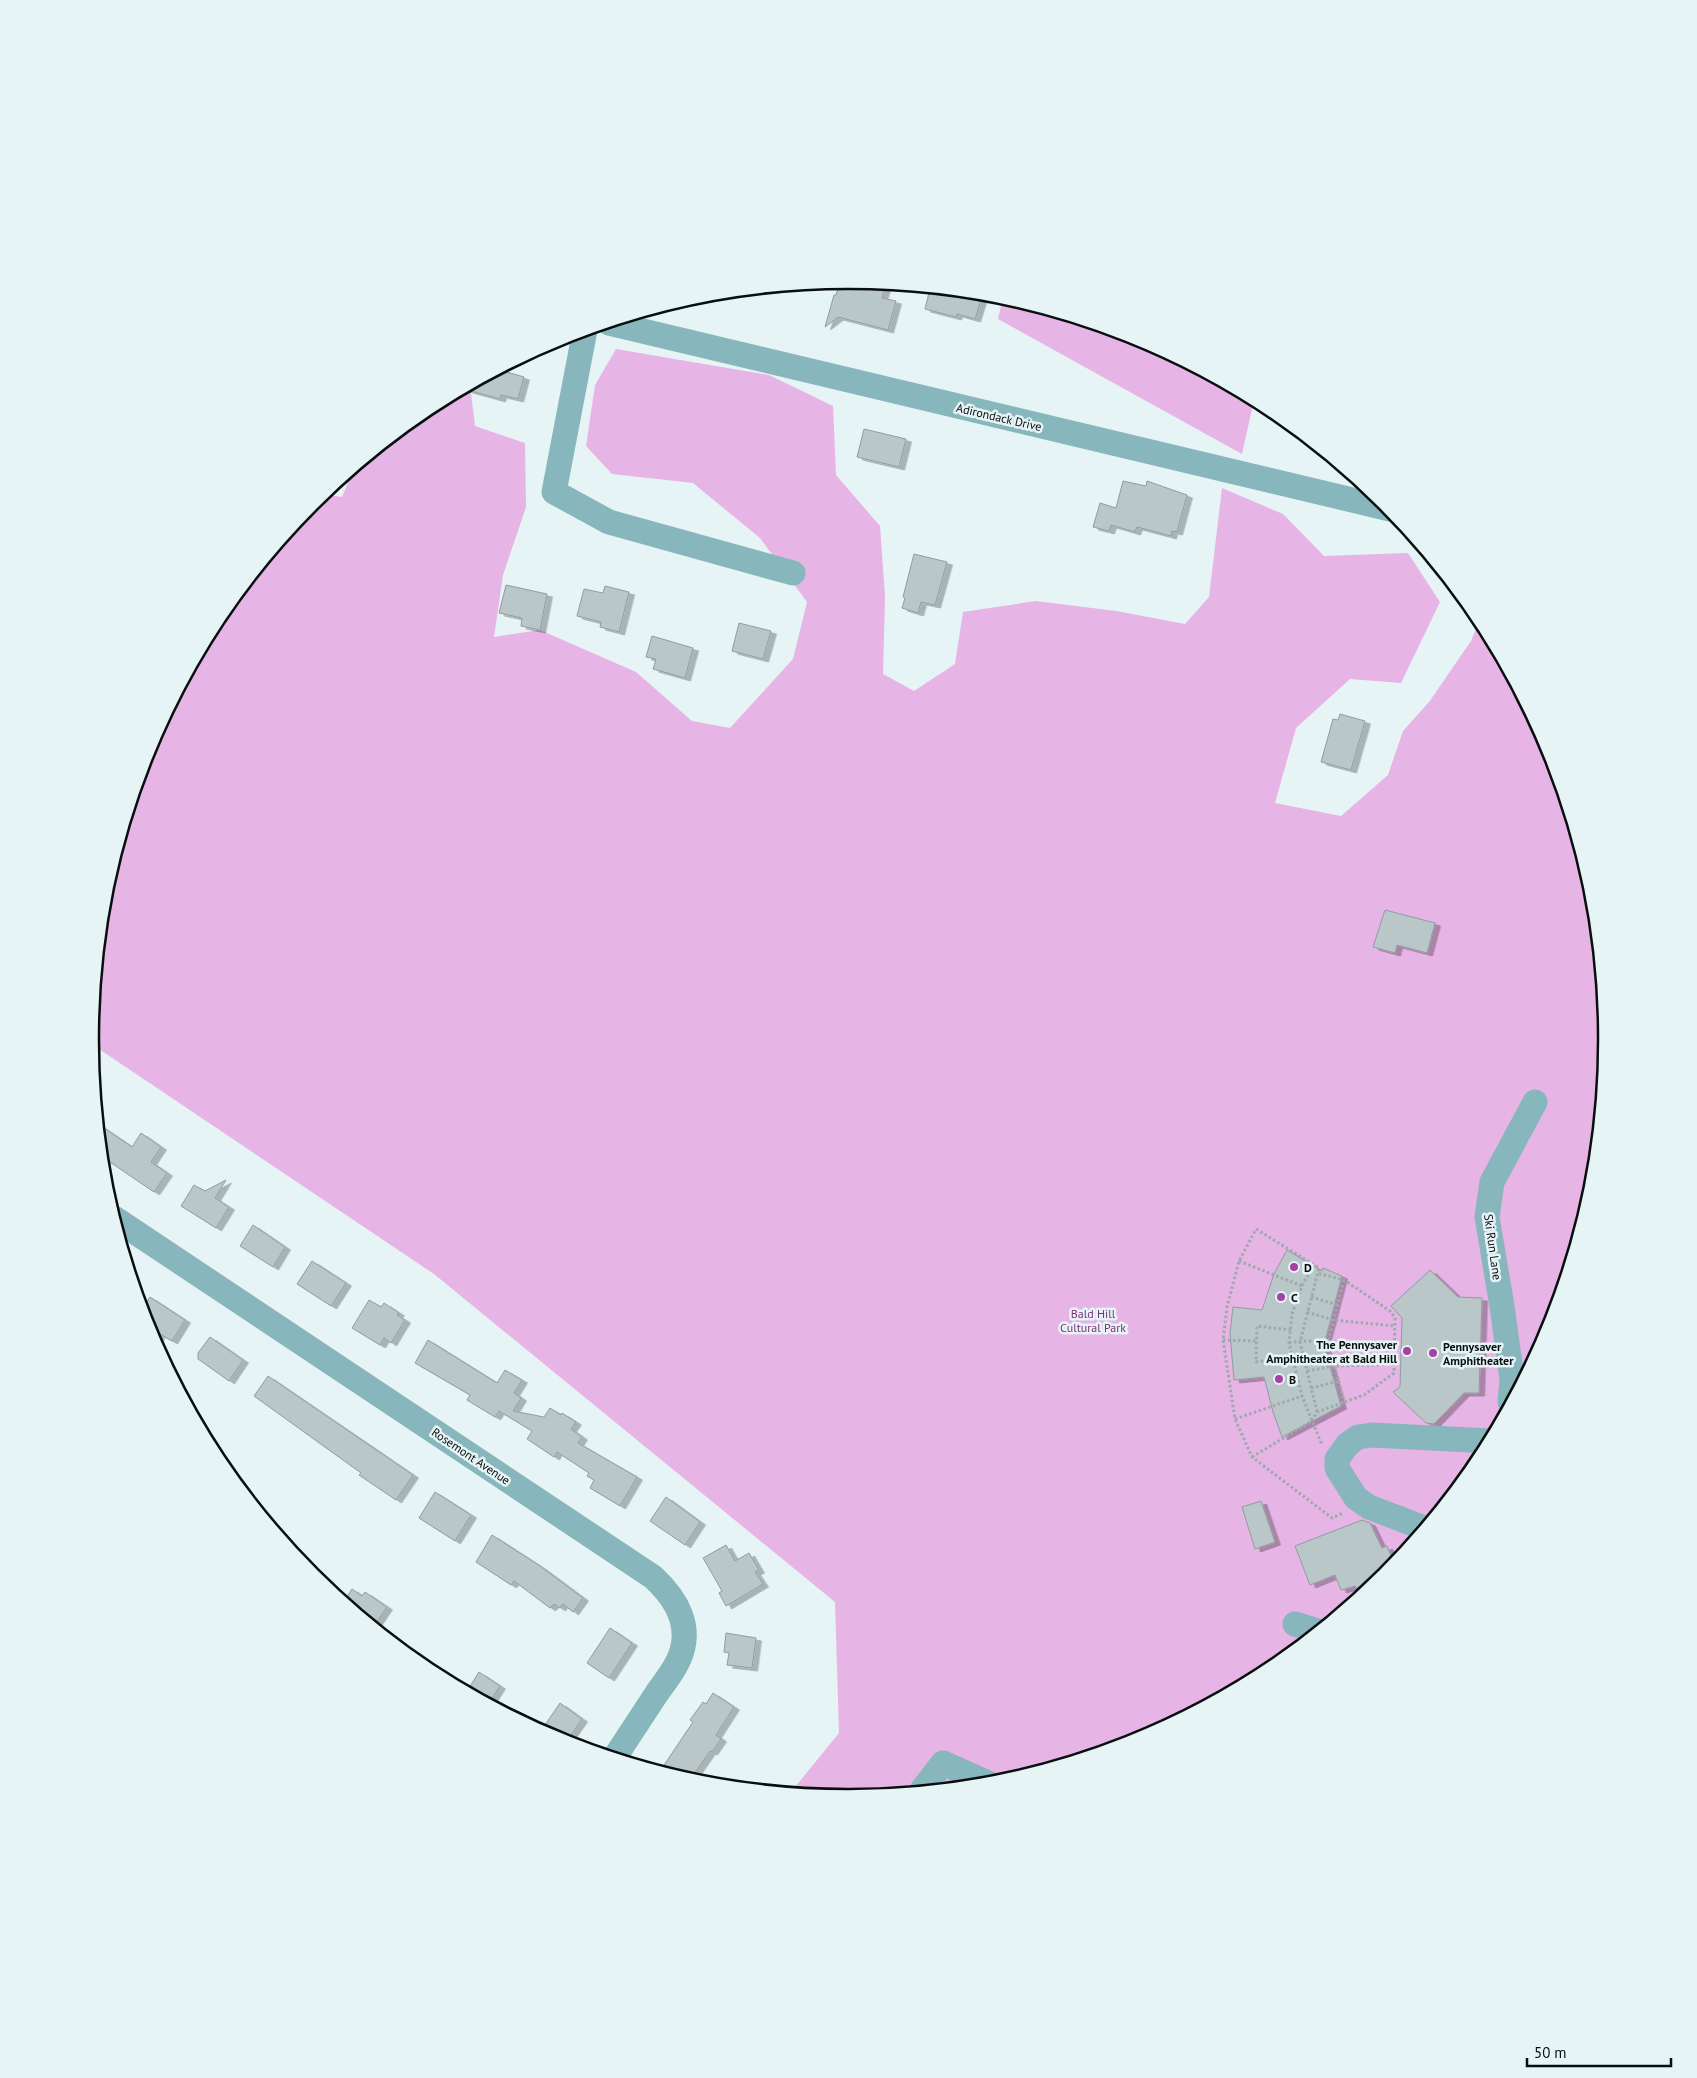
<svg xmlns="http://www.w3.org/2000/svg" width="1697" height="2078" viewBox="0 0 1697 2078" font-family="'PT Sans',sans-serif">
	<style>
		.green { fill: #e6b4e5 }
		.building { fill: #b9c7c9; stroke: #909c9e; filter: url(#shadow) }
		.lines { fill: none; stroke-linecap: round; stroke-linejoin: round }
		.path { stroke: #9ea9ab; stroke-width: 3; stroke-dasharray: 2.5 2.5; stroke-linecap: butt }
		.minor { stroke: #88b6bd; stroke-width: 25 }
		.poi-dot { fill: #a541a7; stroke: #e6f4f6; stroke-width: 2 }
		.labels { text-anchor: middle; dominant-baseline: central; stroke-width: 5; stroke-linejoin: round; paint-order: stroke }
		.street-label { font-size: 12px; fill: #090e0f; stroke: #e6f4f6 }
		.poi-label { font-size: 12px; font-weight: bold; fill: #090e0f; stroke: #e6f4f6; text-anchor: start }
		.park-label { font-size: 12px; fill: #792f7a; stroke: #e6f4f6 }
		.rim { fill: none; stroke: #090e0f; stroke-width: 2.5 }
	</style>
	<defs>
		<filter id="shadow"><feDropShadow dx="5.5" dy="3" stdDeviation="0" flood-color="#0004"/></filter>
	</defs>
	<rect width="100%" height="100%" fill="#e6f4f6"/>
	<g class="green">
		<path d="M 1003,297 L 1139,338 L 1254,400 L 1242,454 L 998,319 Z"/>
		<path d="M 616,349 L 769,375 L 833,406 L 836,475 L 880,526 L 885,596 L 883,674 L 914,691 L 955,664 L 963,612 L 1036,601 L 1116,611 L 1185,624 L 1209,597 L 1222,488 L 1283,514 L 1324,556 L 1408,553 L 1440,602 L 1401,683 L 1350,679 L 1296,728 L 1275,803 L 1341,816 L 1388,775 L 1403,731 L 1429,702 L 1471,641 L 1480,619 L 1549,749 L 1592,891 L 1607,1039 L 1592,1187 L 1549,1330 L 1479,1461 L 1385,1576 L 1270,1670 L 1138,1740 L 996,1783 L 848,1797 L 791,1792 L 839,1733 L 835,1602 L 434,1274 L 90,1043 L 105,891 L 148,748 L 218,617 L 312,502 L 323,494 L 342,497 L 354,468 L 427,408 L 470,385 L 475,426 L 525,443 L 526,507 L 503,575 L 494,637 L 540,630 L 636,672 L 692,721 L 730,728 L 793,659 L 807,602 L 760,538 L 693,483 L 612,474 L 586,446 L 595,385 Z"/>
	</g>
	<g class="building">
		<path d="M 849,280 L 886,284 L 882,298 L 896,301 L 888,330 L 838,317 L 825,327 L 834,295 L 836,295 L 840,281 Z"/>
		<path d="M 930,289 L 977,293 L 976,295 L 982,297 L 975,319 L 957,314 L 956,317 L 925,309 Z"/>
		<path d="M 500,370 L 524,377 L 518,399 L 501,395 L 500,399 L 464,389 Z"/>
		<path d="M 864,429 L 906,439 L 899,467 L 857,457 Z"/>
		<path d="M 1123,481 L 1146,486 L 1147,481 L 1187,495 L 1177,532 L 1172,531 L 1171,536 L 1137,527 L 1135,532 L 1111,525 L 1109,531 L 1093,527 L 1100,503 L 1116,508 Z"/>
		<path d="M 914,554 L 947,562 L 935,605 L 921,602 L 918,613 L 902,608 L 905,598 L 903,597 Z"/>
		<path d="M 506,585 L 547,594 L 540,630 L 521,626 L 522,618 L 499,613 Z"/>
		<path d="M 605,586 L 629,592 L 619,632 L 600,627 L 601,622 L 577,616 L 584,589 L 603,593 Z"/>
		<path d="M 739,623 L 771,631 L 763,659 L 732,651 Z"/>
		<path d="M 652,636 L 693,648 L 685,678 L 653,669 L 656,659 L 646,657 Z"/>
		<path d="M 1340,714 L 1365,721 L 1351,770 L 1321,762 L 1333,719 L 1338,720 Z"/>
		<path d="M 1385,910 L 1435,923 L 1427,953 L 1397,945 L 1395,953 L 1373,947 Z"/>
		<path d="M 98,1124 L 132,1147 L 141,1133 L 161,1147 L 151,1162 L 167,1173 L 154,1192 L 101,1156 Z"/>
		<path d="M 226,1180 L 215,1198 L 229,1207 L 216,1228 L 181,1206 L 194,1185 L 205,1191 Z"/>
		<path d="M 253,1225 L 285,1247 L 273,1267 L 240,1246 Z"/>
		<path d="M 1287,1250 L 1322,1271 L 1323,1268 L 1342,1276 L 1324,1345 L 1341,1406 L 1282,1437 L 1273,1412 L 1264,1377 L 1234,1380 L 1230,1333 L 1233,1307 L 1262,1310 L 1274,1274 Z"/>
		<path d="M 312,1261 L 346,1283 L 331,1306 L 297,1284 Z"/>
		<path d="M 1430,1270 L 1458,1297 L 1482,1298 L 1479,1393 L 1464,1393 L 1434,1424 L 1426,1423 L 1393,1392 L 1400,1387 L 1402,1318 L 1391,1306 Z"/>
		<path d="M 150,1297 L 185,1320 L 172,1341 L 160,1334 L 155,1343 L 148,1329 L 142,1310 Z"/>
		<path d="M 369,1300 L 381,1307 L 384,1303 L 399,1313 L 397,1315 L 405,1320 L 391,1343 L 384,1338 L 380,1345 L 352,1328 Z"/>
		<path d="M 210,1337 L 243,1360 L 229,1381 L 198,1359 L 198,1353 Z"/>
		<path d="M 428,1340 L 497,1383 L 505,1370 L 522,1380 L 514,1393 L 521,1398 L 513,1411 L 544,1417 L 550,1408 L 561,1415 L 562,1413 L 576,1422 L 571,1429 L 582,1437 L 578,1443 L 637,1477 L 620,1506 L 590,1488 L 594,1480 L 587,1476 L 589,1473 L 557,1452 L 554,1457 L 527,1439 L 532,1431 L 499,1411 L 495,1417 L 467,1400 L 470,1395 L 415,1363 Z"/>
		<path d="M 268,1376 L 413,1475 L 396,1500 L 359,1475 L 361,1473 L 254,1396 Z"/>
		<path d="M 435,1492 L 471,1515 L 455,1541 L 419,1518 Z"/>
		<path d="M 666,1497 L 700,1522 L 685,1545 L 650,1521 Z"/>
		<path d="M 1261,1501 L 1275,1542 L 1255,1549 L 1242,1507 Z"/>
		<path d="M 1362,1520 L 1370,1523 L 1382,1548 L 1387,1546 L 1394,1564 L 1385,1575 L 1356,1588 L 1355,1586 L 1341,1590 L 1335,1575 L 1310,1585 L 1295,1546 Z"/>
		<path d="M 492,1535 L 540,1566 L 583,1598 L 573,1612 L 563,1604 L 560,1608 L 554,1604 L 550,1608 L 514,1581 L 511,1585 L 476,1562 Z"/>
		<path d="M 726,1545 L 735,1561 L 749,1553 L 759,1570 L 755,1572 L 763,1584 L 726,1606 L 719,1593 L 722,1591 L 703,1558 Z"/>
		<path d="M 352,1589 L 362,1596 L 365,1592 L 387,1607 L 374,1626 L 344,1601 Z"/>
		<path d="M 610,1628 L 632,1643 L 609,1678 L 587,1663 Z"/>
		<path d="M 726,1633 L 756,1638 L 752,1668 L 727,1665 L 729,1653 L 724,1652 Z"/>
		<path d="M 479,1672 L 500,1686 L 489,1703 L 467,1691 Z"/>
		<path d="M 713,1693 L 734,1707 L 716,1735 L 721,1739 L 712,1752 L 710,1751 L 690,1780 L 660,1771 L 693,1722 L 690,1720 L 703,1702 L 706,1704 Z"/>
		<path d="M 560,1703 L 582,1719 L 566,1742 L 541,1731 Z"/>
	</g>
	<g class="lines">
		<g class="path">
			<path d="M 1239,1261 L 1302,1286"/>
			<path d="M 1313,1266 L 1302,1286 L 1292,1314 L 1289,1343 L 1302,1396 L 1322,1445"/>
			<path d="M 1344,1280 L 1328,1342 L 1345,1404"/>
			<path d="M 1311,1297 L 1338,1305"/>
			<path d="M 1307,1312 L 1333,1320 L 1395,1326"/>
			<path d="M 1291,1330 L 1257,1326 L 1256,1362 L 1292,1356"/>
			<path d="M 1223,1340 L 1256,1341"/>
			<path d="M 1289,1343 L 1301,1341 L 1395,1344"/>
			<path d="M 1307,1371 L 1334,1366 L 1376,1365 L 1394,1363"/>
			<path d="M 1311,1388 L 1339,1381"/>
			<path d="M 1317,1412 L 1300,1342 L 1319,1268 L 1256,1229 L 1239,1261 L 1227,1307 L 1223,1340 L 1235,1419 L 1252,1457 L 1332,1518 L 1343,1513"/>
			<path d="M 1235,1419 L 1302,1396"/>
			<path d="M 1252,1457 L 1312,1421 L 1317,1412 L 1364,1395 L 1394,1373 L 1395,1318 L 1390,1311 L 1344,1280 L 1317,1273"/>
		</g>
		<g class="minor">
			<path d="M 609,323 L 1390,509"/>
			<path d="M 585,330 L 554,492 L 609,522 L 793,573"/>
			<path d="M 114,1218 L 653,1577 C 677,1599 694,1628 678,1661 C 673,1672 664,1683 657,1693 C 643,1714 629,1736 615,1757"/>
			<path d="M 1510,1402 L 1512,1379 L 1502,1306 L 1487,1217 L 1492,1182 L 1535,1102"/>
			<path d="M 1424,1528 L 1369,1507 L 1356,1498 L 1337,1468 L 1337,1459 L 1348,1444 L 1358,1437 L 1372,1435 L 1490,1441"/>
			<path d="M 1295,1624 L 1317,1631"/>
			<path d="M 922,1790 L 943,1763 L 990,1784"/>
		</g>
	</g>
	<g class="poi-dot">
		<circle cx="1294" cy="1267" r="5"/>
		<circle cx="1281" cy="1297" r="5"/>
		<circle cx="1407" cy="1351" r="5"/>
		<circle cx="1433" cy="1353" r="5"/>
		<circle cx="1279" cy="1379" r="5"/>
	</g>
	<g class="labels">
		<g class="street-label">
			<text transform="translate(999 417) rotate(13)">Adirondack Drive</text>
			<text transform="translate(1493 1247) rotate(82)">Ski Run Lane</text>
			<text transform="translate(471 1456) rotate(34)">Rosemont Avenue</text>
		</g>
		<g class="poi-label">
			<text x="1304" y="1267">D</text>
			<text x="1291" y="1297">C</text>
			<text x="1397" y="1344" text-anchor="end">The Pennysaver<tspan x="1397" dy="14">Amphitheater at Bald Hill</tspan></text>
			<text x="1443" y="1346">Pennysaver<tspan x="1443" dy="14">Amphitheater</tspan></text>
			<text x="1289" y="1379">B</text>
		</g>
		<g class="park-label">
			<text x="1093" y="1313">Bald Hill<tspan x="1093" dy="14">Cultural Park</tspan></text>
		</g>
	</g>
	<path d="M0 0H1697V2078H0ZM848 289H849A749 749 0 0 1 1598 1038V1040A749 749 0 0 1 849 1789H848A749 749 0 0 1 99 1040V1038A749 749 0 0 1 848 289Z" fill="#e6f4f6" fill-rule="evenodd"/>
	<path class="rim" d="M848 289H849A749 749 0 0 1 1598 1038V1040A749 749 0 0 1 849 1789H848A749 749 0 0 1 99 1040V1038A749 749 0 0 1 848 289Z"/>
	<path d="M1527 2058v8h144v-8" fill="none" stroke="#090e0f" stroke-width="2.5"/>
	<text x="1534" y="2058" font-size="15" fill="#090e0f" stroke="#e6f4f6" stroke-width="4" paint-order="stroke">50 m</text>
</svg>
